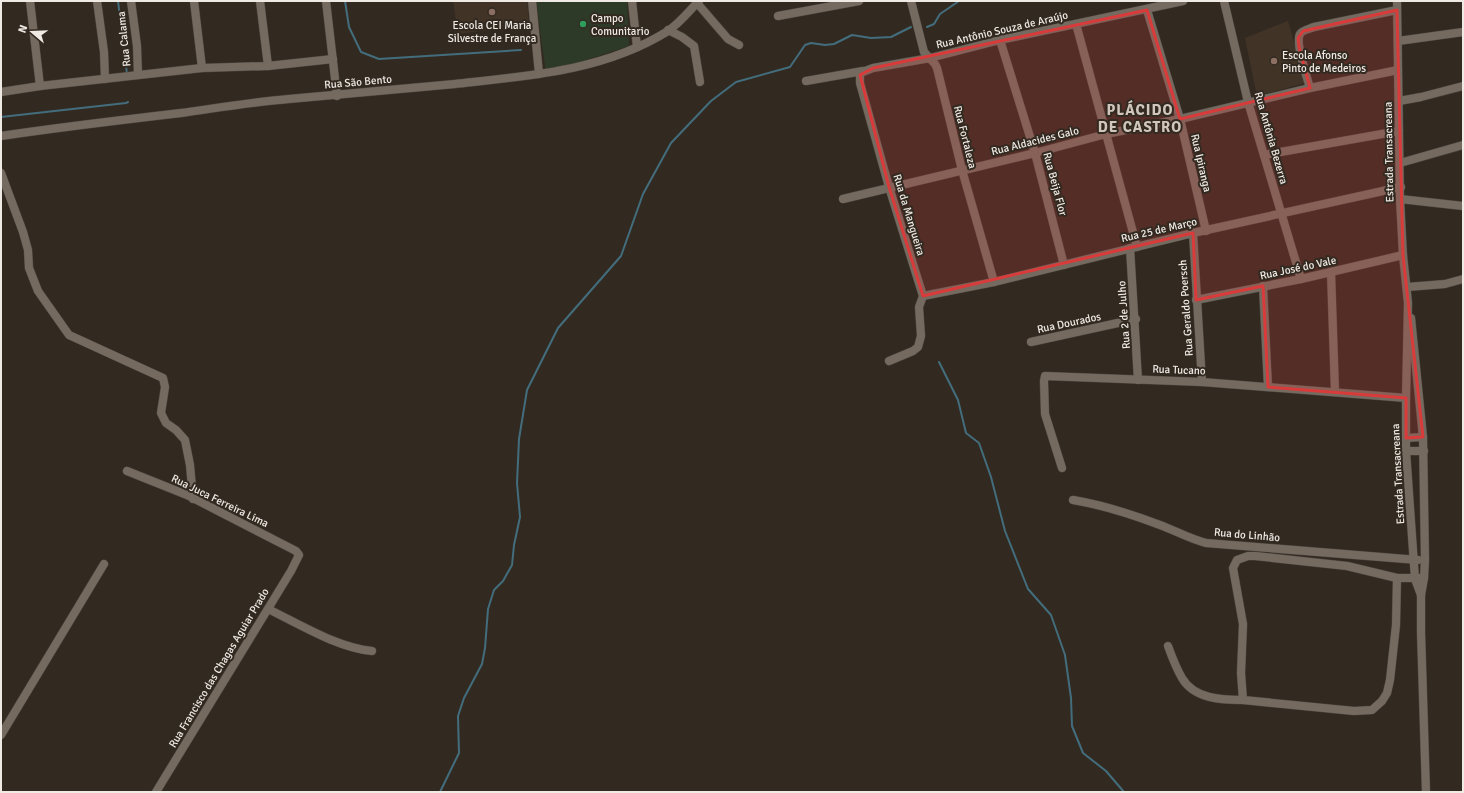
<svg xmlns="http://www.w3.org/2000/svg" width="1464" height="793" viewBox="0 0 1464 793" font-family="Signika,sans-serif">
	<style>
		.built { fill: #413427 }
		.green { fill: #2e3a28 }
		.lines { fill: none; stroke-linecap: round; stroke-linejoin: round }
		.stream { stroke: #436d7c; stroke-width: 2 }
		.minor-casing { stroke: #4d463f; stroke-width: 9 }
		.minor { stroke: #746a60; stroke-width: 8 }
		.marked { fill: #d93b3b; fill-opacity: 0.2; stroke: #d93b3b; stroke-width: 3; stroke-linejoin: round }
		.education-dot { fill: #8d6e63; stroke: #322a21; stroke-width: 1.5 }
		.leisure-dot { fill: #2e9e5b; stroke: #322a21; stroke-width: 1.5 }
		.labels { text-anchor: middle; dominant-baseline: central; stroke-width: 4; stroke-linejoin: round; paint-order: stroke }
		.poi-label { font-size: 11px; fill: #f0eae5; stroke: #322a21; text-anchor: start }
		.street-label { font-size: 11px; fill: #f0eae5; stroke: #322a21 }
		.district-label { font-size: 15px; font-weight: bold; letter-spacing: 1px; fill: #d1c6bc; stroke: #322a21 }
	</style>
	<rect width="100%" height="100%" fill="#322a21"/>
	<g class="built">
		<path d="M 453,1 L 527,1 L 529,24 L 458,34 Z"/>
		<path d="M 1288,21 L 1305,83 L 1257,96 L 1245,38 Z"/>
	</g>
	<path class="green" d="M 536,1 L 627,1 L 629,46 L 546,73 Z"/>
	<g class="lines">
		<g class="stream">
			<path d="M 118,1 L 127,74"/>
			<path d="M 345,1 L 349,27 L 361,52 L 379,59 L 521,50"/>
			<path d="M 927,27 L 934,24 L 940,14 L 959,1"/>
			<path d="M 1,117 L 126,103 L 128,102"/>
			<path d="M 939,362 L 958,400 L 966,433 L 979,443 L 991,477 L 1005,531 L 1028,589 L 1051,615 L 1065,655 L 1071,698 L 1072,726 L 1083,753 L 1106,771 L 1124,792"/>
			<path d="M 440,792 L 459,753 L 458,716 L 464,698 L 482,664 L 485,648 L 488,609 L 494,590 L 503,581 L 512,565 L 514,545 L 520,517 L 517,483 L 519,439 L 527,390 L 558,328 L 621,256 L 643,194 L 671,143 L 711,101 L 736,82 L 790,67 L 805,45 L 811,43 L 825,45 L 834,44 L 852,35 L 871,38 L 891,37 L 911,27"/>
		</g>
		<defs>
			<g id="minor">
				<path d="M 30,1 L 40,86"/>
				<path d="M 97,1 L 104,52 L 105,79"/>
				<path d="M 131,1 L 137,46 L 138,75"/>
				<path d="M 194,1 L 202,68"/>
				<path d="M 260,1 L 268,66"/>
				<path d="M 326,1 L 337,96"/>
				<path d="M 532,1 L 539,74"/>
				<path d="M 632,1 L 637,47"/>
				<path d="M 911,1 L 924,52 L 935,64 L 937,68 L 962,170 L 994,282"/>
				<path d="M 1224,1 L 1248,102 L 1301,279"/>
				<path d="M 1397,1 L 1400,199 L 1403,255 L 1408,303 L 1406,398 L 1406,451 L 1415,579 L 1421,595"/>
				<path d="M 697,3 L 728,39 L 739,45"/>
				<path d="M 1147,10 L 1180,119 L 1206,231"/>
				<path d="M 778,16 L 859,1"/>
				<path d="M 1076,24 L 1137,247"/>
				<path d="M 668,30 L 682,37 L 694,46 L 700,82"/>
				<path d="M 1000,40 L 1035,153 L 1064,265"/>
				<path d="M 1398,41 L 1463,32"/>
				<path d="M 806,81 L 863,71"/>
				<path d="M 1310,88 C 1307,78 1295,42 1300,34 C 1302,30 1309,29 1314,27 L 1397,10"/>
				<path d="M 1,92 L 40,86 L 202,68 L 268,66 L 333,59"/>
				<path d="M 1399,101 L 1421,97 L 1463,86"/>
				<path d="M 1,136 C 61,127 121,120 181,113 C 217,108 253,102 289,99 C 344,94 400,89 455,84 C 528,76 604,71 668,31 C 680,23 689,11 699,1"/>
				<path d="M 1264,155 L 1399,131"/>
				<path d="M 1400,163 L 1463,145"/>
				<path d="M 1,173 L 23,232 L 28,250 L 29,268 L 38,291 L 69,335 L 163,378 L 165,387 L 161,413 L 166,423 L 176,430 L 185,440 L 190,465 L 193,499"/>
				<path d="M 843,199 L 1035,153 L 1106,134 L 1180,119 L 1310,88 L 1398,70"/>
				<path d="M 1400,199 L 1463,206"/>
				<path d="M 1193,233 L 1202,382"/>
				<path d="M 1130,248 L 1138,380"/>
				<path d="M 1331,272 L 1335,392"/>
				<path d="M 1263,286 L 1268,387"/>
				<path d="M 1407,287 L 1445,284 L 1463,279"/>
				<path d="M 923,296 L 994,282 L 1193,233 L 1401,187"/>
				<path d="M 1196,300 L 1301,279 L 1403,255"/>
				<path d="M 1411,318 L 1423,437 L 1425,560 L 1424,578 L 1421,595 L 1421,632 L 1426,792"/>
				<path d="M 1031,342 L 1136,319"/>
				<path d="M 889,361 L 913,351 L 918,347 L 921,336 L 919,307 L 923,296 L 889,187 L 860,83 L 860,73 L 873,68 L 930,58 L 1000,40 L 1183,1"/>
				<path d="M 1406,438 L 1423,437"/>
				<path d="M 1406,451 L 1424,451"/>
				<path d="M 1062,468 L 1045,414 L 1044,381 L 1045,376 L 1202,382 L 1406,398"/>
				<path d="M 127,471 L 187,495 L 296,551 L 299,555 L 291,571 L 156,792"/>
				<path d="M 1073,500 C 1103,505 1131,514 1160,525 C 1176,531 1190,539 1206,543 L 1418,560"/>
				<path d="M 1397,578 L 1396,625 L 1390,680 L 1387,693 L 1382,701 L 1372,710 L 1354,711 L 1243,700 L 1241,673 L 1243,624 L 1233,568 L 1237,560 L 1248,556 L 1255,556 L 1347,566 L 1397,578 L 1424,578"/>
				<path d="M 268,609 C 299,624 338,648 372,651"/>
				<path d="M 1168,646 C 1172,657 1176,668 1182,678 C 1194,699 1222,700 1243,700"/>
				<path d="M 1,735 L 104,564"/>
			</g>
		</defs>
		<use href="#minor" class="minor-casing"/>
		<use href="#minor" class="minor"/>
	</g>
	<path class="marked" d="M 1147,10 L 1180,119 L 1310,88 L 1299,47 L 1298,38 L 1303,31 L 1397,10 L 1403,255 L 1423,437 L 1406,438 L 1406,398 L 1268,387 L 1263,286 L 1196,300 L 1193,233 L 923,296 L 889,187 L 860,75 L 873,68 Z"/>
	<g class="education-dot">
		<circle cx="492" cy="12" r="4"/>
		<circle cx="1274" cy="61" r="4"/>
	</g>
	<circle class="leisure-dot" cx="583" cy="24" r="4"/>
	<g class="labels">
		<g class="poi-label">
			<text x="591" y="18">Campo<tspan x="591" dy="13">Comunitario</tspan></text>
			<text x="492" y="25" text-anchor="middle">Escola CEI Maria<tspan x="492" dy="13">Silvestre de França</tspan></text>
			<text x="1282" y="55">Escola Afonso<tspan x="1282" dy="13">Pinto de Medeiros</tspan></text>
		</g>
		<g class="street-label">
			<text transform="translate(1002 30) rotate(-13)">Rua Antônio Souza de Araújo</text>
			<text transform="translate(124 39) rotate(-96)">Rua Calama</text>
			<text transform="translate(358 82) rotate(-5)">Rua São Bento</text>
			<text transform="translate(965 137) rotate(76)">Rua Fortaleza</text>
			<text transform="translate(1271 138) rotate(74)">Rua Antônia Bezerra</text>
			<text transform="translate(1035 141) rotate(-14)">Rua Aldacides Galo</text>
			<text transform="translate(1389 152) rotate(-91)">Estrada Transacreana</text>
			<text transform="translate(1201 163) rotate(77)">Rua Ipiranga</text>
			<text transform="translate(1055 184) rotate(75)">Rua Beija Flor</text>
			<text transform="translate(909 215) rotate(73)">Rua da Mangueira</text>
			<text transform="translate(1159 230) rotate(-13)">Rua 25 de Março</text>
			<text transform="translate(1298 268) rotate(-12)">Rua José do Vale</text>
			<text transform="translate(1186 308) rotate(-94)">Rua Geraldo Poersch</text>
			<text transform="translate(1124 315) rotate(-94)">Rua 2 de Julho</text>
			<text transform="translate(1069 323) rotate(-12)">Rua Dourados</text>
			<text transform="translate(1179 370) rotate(2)">Rua Tucano</text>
			<text transform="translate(1398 474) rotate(-93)">Estrada Transacreana</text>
			<text transform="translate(220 501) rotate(26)">Rua Juca Ferreira Lima</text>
			<text transform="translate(1247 535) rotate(5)">Rua do Linhão</text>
			<text transform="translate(219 668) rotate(-59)">Rua Francisco das Chagas Aguiar Prado</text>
		</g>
		<g class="district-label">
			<text x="1140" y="110">PLÁCIDO<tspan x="1140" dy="17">DE CASTRO</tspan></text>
		</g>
	</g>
	<rect width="1464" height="793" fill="none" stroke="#f0eae5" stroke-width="4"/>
	<g transform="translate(32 32) rotate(289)" stroke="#322a21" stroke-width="3" paint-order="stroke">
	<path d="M0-3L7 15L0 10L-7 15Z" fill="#f0eae5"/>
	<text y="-6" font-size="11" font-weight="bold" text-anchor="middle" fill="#f0eae5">N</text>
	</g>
</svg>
